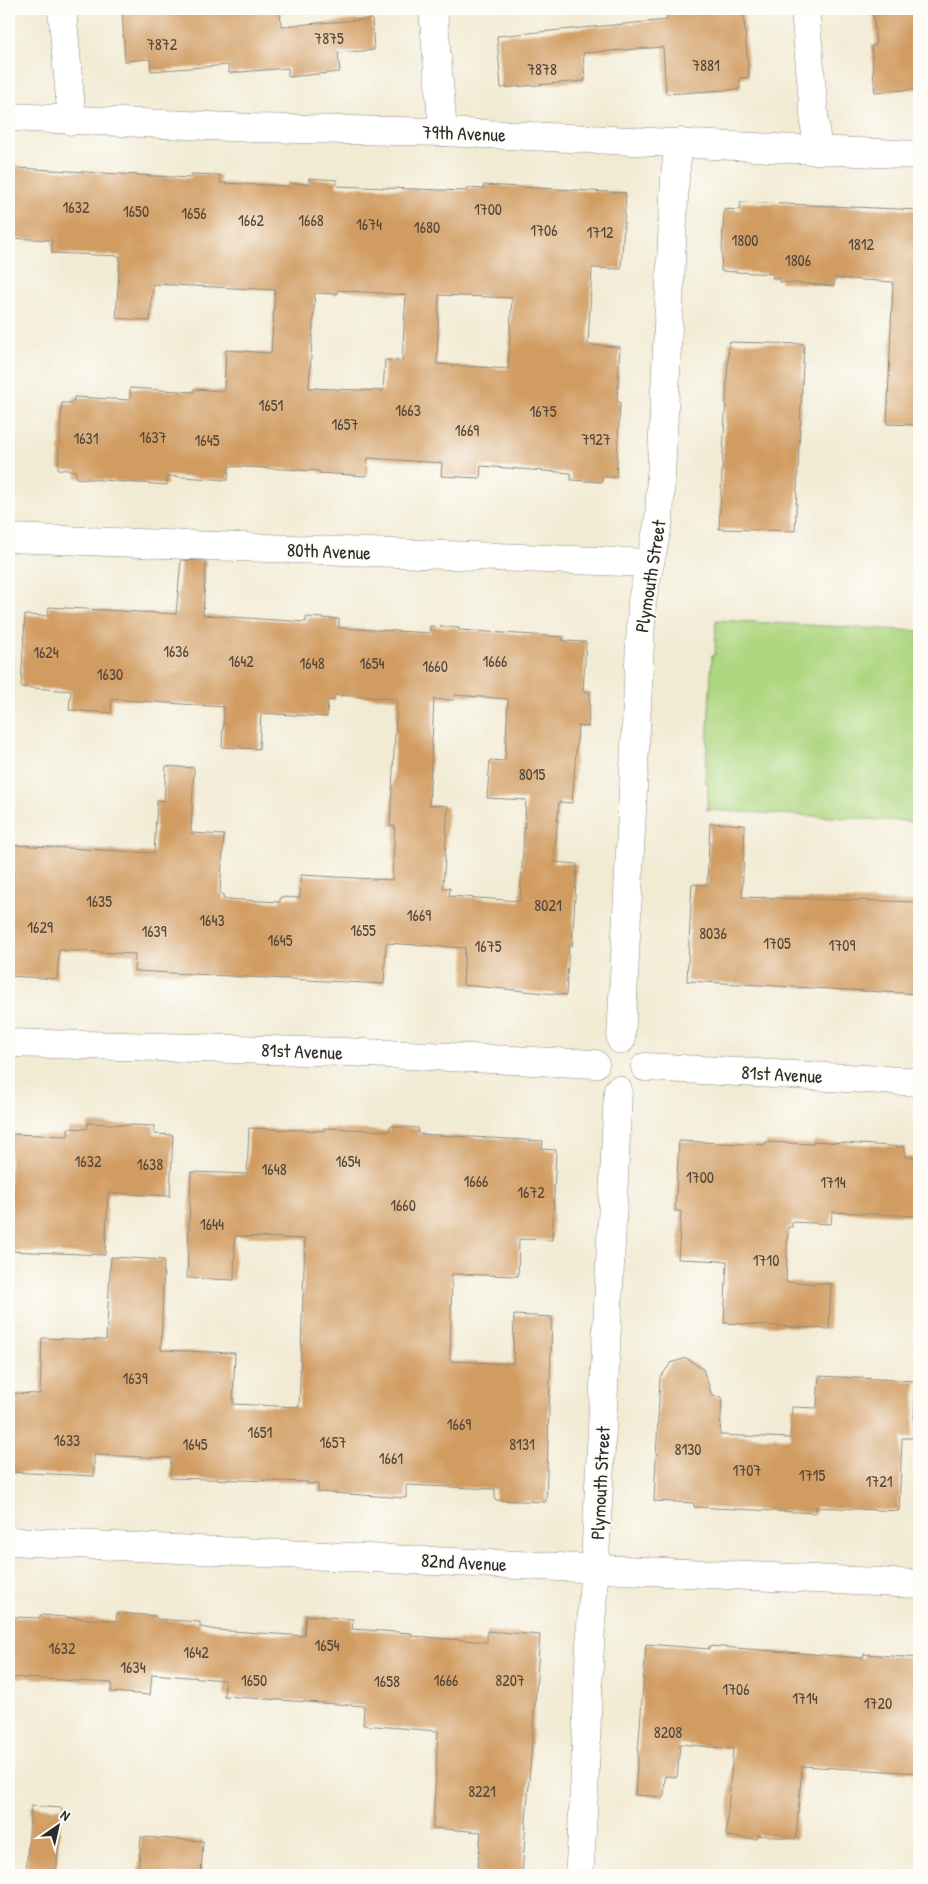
<svg xmlns="http://www.w3.org/2000/svg" width="928" height="1884" viewBox="0 0 928 1884" font-family="'Patrick Hand',sans-serif">
	<style>
		.green { fill: #afd781; stroke: #6d8156 }
		.building { fill: #d19c62; fill-rule: evenodd }
		.lines { fill: none; stroke-linecap: round; stroke-linejoin: round }
		.minor-casing { stroke: #8e8b80; stroke-width: 29 }
		.tertiary-casing { stroke: #8e8b80; stroke-width: 29 }
		.minor { stroke: #fff; stroke-width: 28 }
		.tertiary { stroke: #fff; stroke-width: 28 }
		.labels { text-anchor: middle; dominant-baseline: central; stroke-width: 4; stroke-linejoin: round; paint-order: stroke }
		.number-label { font-size: 16px; fill: #544739 }
		.street-label { font-size: 19px; fill: #2b2b2b; stroke: #fdfcf7 }
	</style>
	<rect width="100%" height="100%" fill="#fdfcf7"/>
	<filter id="ink" filterUnits="userSpaceOnUse"><feTurbulence type="fractalNoise" baseFrequency=".02" numOctaves="2"/><feDisplacementMap in="SourceGraphic" scale="10" xChannelSelector="R" yChannelSelector="G"/><feConvolveMatrix kernelMatrix="1 2 1 2 8 2 1 2 1" color-interpolation-filters="sRGB"/></filter>
	<filter id="wash" filterUnits="userSpaceOnUse"><feTurbulence type="fractalNoise" baseFrequency=".0096" numOctaves="4" result="noise"/><feDisplacementMap in="SourceGraphic" scale="20" xChannelSelector="R" yChannelSelector="G"/><feGaussianBlur stdDeviation="1.12" result="paint"/><feColorMatrix in="noise" values="0 0 0 0 0 0 0 0 0 0 0 0 0 0 0 0 0 1.4 0 .05"/><feComposite in="paint" operator="in"/></filter>
	<g filter="url(#wash)">
		<rect width="100%" height="100%" fill="#f2ebd4"/>
		<path class="green" d="M 716,620 L 919,631 L 919,822 L 707,810 L 708,783 L 705,782 L 712,655 L 715,655 Z"/>
		<g id="blocks">
			<g class="building">
				<path d="M 122,9 L 280,9 L 281,26 L 372,19 L 374,50 L 338,53 L 340,72 L 288,77 L 288,68 L 229,73 L 228,65 L 151,71 L 150,59 L 125,61 Z"/>
				<path d="M 666,9 L 743,9 L 749,77 L 740,78 L 740,89 L 666,94 L 663,47 L 583,53 L 585,81 L 501,88 L 497,36 L 667,20 Z"/>
				<path d="M 873,9 L 919,9 L 919,89 L 875,92 L 871,46 L 876,45 Z"/>
				<path d="M 17,168 L 172,177 L 191,178 L 191,174 L 220,175 L 220,183 L 289,186 L 289,183 L 309,184 L 309,178 L 337,180 L 337,186 L 466,191 L 467,188 L 483,189 L 484,185 L 626,193 L 621,269 L 592,268 L 588,345 L 620,347 L 617,402 L 620,402 L 616,477 L 602,477 L 602,482 L 571,480 L 571,473 L 481,466 L 480,478 L 441,476 L 442,463 L 368,458 L 367,476 L 319,473 L 319,471 L 229,466 L 228,480 L 167,476 L 167,485 L 76,478 L 76,471 L 58,469 L 62,403 L 73,403 L 74,397 L 130,400 L 130,388 L 194,392 L 194,389 L 224,391 L 226,350 L 271,353 L 275,290 L 153,284 L 150,321 L 116,318 L 120,256 L 52,253 L 52,240 L 9,238 L 9,169 ZM 338,290 L 406,295 L 402,361 L 385,360 L 383,391 L 309,388 L 315,293 L 337,294 ZM 439,295 L 512,298 L 508,369 L 437,364 Z"/>
				<path d="M 741,202 L 919,210 L 919,425 L 887,424 L 893,282 L 835,278 L 834,286 L 780,282 L 780,278 L 772,278 L 773,274 L 721,271 L 724,209 L 740,210 Z"/>
				<path d="M 729,342 L 804,344 L 795,531 L 719,529 Z"/>
				<path d="M 181,560 L 206,561 L 203,615 L 306,622 L 306,617 L 339,619 L 339,628 L 414,632 L 430,633 L 430,626 L 459,628 L 459,630 L 563,637 L 563,641 L 586,642 L 583,691 L 590,692 L 588,727 L 578,726 L 572,803 L 559,802 L 554,862 L 577,864 L 572,946 L 569,945 L 566,995 L 463,985 L 465,948 L 386,943 L 384,984 L 134,971 L 135,954 L 59,950 L 57,979 L 9,976 L 9,890 L 13,890 L 15,845 L 154,853 L 157,800 L 164,801 L 166,766 L 194,768 L 191,833 L 224,835 L 220,893 L 223,894 L 223,899 L 280,902 L 280,897 L 300,898 L 301,875 L 392,880 L 395,826 L 390,826 L 397,699 L 335,695 L 334,701 L 328,700 L 327,717 L 261,713 L 259,749 L 222,747 L 224,707 L 112,699 L 111,713 L 69,710 L 71,691 L 21,687 L 25,615 L 48,616 L 49,607 L 176,614 ZM 455,695 L 508,699 L 505,761 L 490,760 L 487,798 L 526,800 L 520,901 L 449,896 L 450,888 L 443,888 L 448,806 L 429,805 L 434,699 L 454,700 Z"/>
				<path d="M 710,823 L 745,825 L 742,897 L 919,902 L 919,994 L 687,981 L 692,884 L 707,885 Z"/>
				<path d="M 88,1123 L 154,1126 L 154,1134 L 173,1135 L 170,1196 L 108,1193 L 105,1255 L 9,1251 L 10,1134 L 68,1136 L 68,1128 L 87,1129 Z"/>
				<path d="M 390,1126 L 418,1128 L 418,1134 L 543,1141 L 542,1149 L 556,1150 L 552,1240 L 519,1239 L 518,1276 L 452,1274 L 450,1361 L 513,1364 L 514,1315 L 552,1317 L 546,1502 L 495,1500 L 495,1489 L 406,1485 L 406,1498 L 318,1492 L 318,1484 L 308,1484 L 308,1482 L 170,1478 L 171,1458 L 94,1455 L 94,1476 L 9,1472 L 9,1398 L 11,1398 L 11,1393 L 40,1394 L 42,1338 L 106,1340 L 111,1257 L 164,1260 L 161,1350 L 235,1353 L 233,1404 L 299,1407 L 305,1239 L 235,1236 L 234,1280 L 187,1278 L 191,1172 L 247,1174 L 249,1128 L 324,1131 L 324,1128 L 389,1131 Z"/>
				<path d="M 679,1141 L 765,1145 L 766,1142 L 813,1144 L 813,1141 L 905,1147 L 905,1157 L 919,1157 L 918,1216 L 832,1212 L 831,1224 L 792,1222 L 792,1227 L 788,1227 L 786,1282 L 831,1284 L 829,1329 L 724,1323 L 727,1261 L 678,1259 L 681,1211 L 675,1211 Z"/>
				<path d="M 686,1358 L 703,1369 L 712,1396 L 722,1397 L 720,1435 L 790,1438 L 792,1407 L 817,1408 L 819,1376 L 916,1381 L 913,1438 L 902,1438 L 899,1511 L 816,1507 L 816,1513 L 694,1507 L 694,1503 L 654,1501 L 660,1378 L 671,1363 Z"/>
				<path d="M 117,1613 L 156,1616 L 156,1619 L 200,1622 L 200,1627 L 217,1630 L 304,1636 L 306,1615 L 353,1619 L 352,1629 L 412,1633 L 411,1636 L 487,1642 L 487,1631 L 540,1635 L 522,1875 L 477,1875 L 481,1832 L 433,1828 L 438,1731 L 363,1725 L 364,1706 L 224,1696 L 225,1680 L 152,1674 L 150,1695 L 111,1692 L 112,1683 L 9,1677 L 9,1617 L 40,1618 L 40,1615 L 116,1621 Z"/>
				<path d="M 646,1644 L 709,1649 L 709,1646 L 863,1658 L 864,1654 L 919,1658 L 919,1773 L 802,1766 L 796,1839 L 758,1835 L 757,1839 L 726,1836 L 733,1749 L 680,1744 L 677,1777 L 665,1776 L 664,1797 L 635,1795 Z"/>
				<path d="M 31,1806 L 62,1808 L 56,1875 L 26,1875 Z"/>
				<path d="M 141,1837 L 203,1841 L 201,1875 L 138,1875 Z"/>
			</g>
		</g>
	</g>
	<g filter="url(#ink)">
		<use href="#blocks" fill-opacity="0" stroke="#8e8b80" stroke-width="1"/>
		<g class="lines">
			<defs>
				<g id="minor">
					<path d="M 62,9 L 72,121"/>
					<path d="M 433,9 L 443,132"/>
					<path d="M 805,9 L 817,149"/>
					<path d="M 9,117 L 253,128 L 443,132 L 919,155"/>
					<path d="M 9,538 L 650,563"/>
					<path d="M 621,1040 L 642,601 L 659,520 L 675,176 L 679,142"/>
					<path d="M 9,1043 L 345,1052 L 595,1064"/>
					<path d="M 645,1067 L 919,1082"/>
					<path d="M 579,1875 C 586,1792 586,1710 591,1627 C 602,1448 610,1269 618,1090"/>
				</g>
				<path id="tertiary" d="M 9,1541 L 919,1584"/>
			</defs>
			<use href="#minor" class="minor-casing"/>
			<use href="#tertiary" class="tertiary-casing"/>
			<use href="#minor" class="minor"/>
			<use href="#tertiary" class="tertiary"/>
		</g>
	</g>
	<g class="labels">
		<g class="number-label">
			<text x="329" y="38">7875</text>
			<text x="162" y="44">7872</text>
			<text x="706" y="65">7881</text>
			<text x="542" y="69">7878</text>
			<text x="76" y="207">1632</text>
			<text x="488" y="209">1700</text>
			<text x="136" y="211">1650</text>
			<text x="194" y="213">1656</text>
			<text x="251" y="220">1662</text>
			<text x="311" y="220">1668</text>
			<text x="369" y="224">1674</text>
			<text x="427" y="227">1680</text>
			<text x="544" y="230">1706</text>
			<text x="600" y="232">1712</text>
			<text x="745" y="240">1800</text>
			<text x="861" y="244">1812</text>
			<text x="798" y="260">1806</text>
			<text x="271" y="405">1651</text>
			<text x="408" y="410">1663</text>
			<text x="543" y="411">1675</text>
			<text x="345" y="424">1657</text>
			<text x="467" y="430">1669</text>
			<text x="153" y="437">1637</text>
			<text x="86" y="438">1631</text>
			<text x="596" y="439">7927</text>
			<text x="207" y="440">1645</text>
			<text x="176" y="651">1636</text>
			<text x="46" y="652">1624</text>
			<text x="241" y="661">1642</text>
			<text x="495" y="661">1666</text>
			<text x="312" y="663">1648</text>
			<text x="372" y="663">1654</text>
			<text x="435" y="666">1660</text>
			<text x="110" y="674">1630</text>
			<text x="532" y="774">8015</text>
			<text x="99" y="901">1635</text>
			<text x="548" y="905">8021</text>
			<text x="419" y="915">1669</text>
			<text x="212" y="920">1643</text>
			<text x="40" y="927">1629</text>
			<text x="363" y="930">1655</text>
			<text x="154" y="931">1639</text>
			<text x="713" y="933">8036</text>
			<text x="280" y="940">1645</text>
			<text x="777" y="943">1705</text>
			<text x="842" y="945">1709</text>
			<text x="488" y="946">1675</text>
			<text x="88" y="1161">1632</text>
			<text x="348" y="1161">1654</text>
			<text x="150" y="1164">1638</text>
			<text x="274" y="1169">1648</text>
			<text x="700" y="1177">1700</text>
			<text x="476" y="1181">1666</text>
			<text x="833" y="1182">1714</text>
			<text x="531" y="1192">1672</text>
			<text x="403" y="1205">1660</text>
			<text x="212" y="1224">1644</text>
			<text x="766" y="1260">1710</text>
			<text x="135" y="1378">1639</text>
			<text x="459" y="1424">1669</text>
			<text x="260" y="1432">1651</text>
			<text x="67" y="1440">1633</text>
			<text x="333" y="1442">1657</text>
			<text x="195" y="1444">1645</text>
			<text x="522" y="1444">8131</text>
			<text x="688" y="1449">8130</text>
			<text x="391" y="1458">1661</text>
			<text x="747" y="1470">1707</text>
			<text x="812" y="1475">1715</text>
			<text x="879" y="1481">1721</text>
			<text x="327" y="1645">1654</text>
			<text x="62" y="1648">1632</text>
			<text x="196" y="1652">1642</text>
			<text x="133" y="1667">1634</text>
			<text x="254" y="1680">1650</text>
			<text x="446" y="1680">1666</text>
			<text x="510" y="1680">8207</text>
			<text x="387" y="1681">1658</text>
			<text x="736" y="1689">1706</text>
			<text x="805" y="1698">1714</text>
			<text x="878" y="1703">1720</text>
			<text x="668" y="1732">8208</text>
			<text x="482" y="1791">8221</text>
		</g>
		<g class="street-label">
			<text transform="translate(464 133) rotate(2)">79th Avenue</text>
			<text transform="translate(329 551) rotate(2)">80th Avenue</text>
			<text transform="translate(650 576) rotate(-81)">Plymouth Street</text>
			<text transform="translate(302 1051) rotate(2)">81st Avenue</text>
			<text transform="translate(782 1074) rotate(3)">81st Avenue</text>
			<text transform="translate(600 1483) rotate(-87)">Plymouth Street</text>
			<text transform="translate(464 1562) rotate(3)">82nd Avenue</text>
		</g>
	</g>
	<rect width="928" height="1884" fill="none" stroke="#fdfcf7" stroke-width="30"/>
	<g transform="translate(58 1826) rotate(34)" stroke="#fdfcf7" stroke-width="4" paint-order="stroke">
	<path d="M0-4L9 19L0 12L-9 19Z" fill="#2b2b2b"/>
	<text y="-8" font-size="14" font-weight="bold" text-anchor="middle" fill="#2b2b2b">N</text>
	</g>
</svg>
